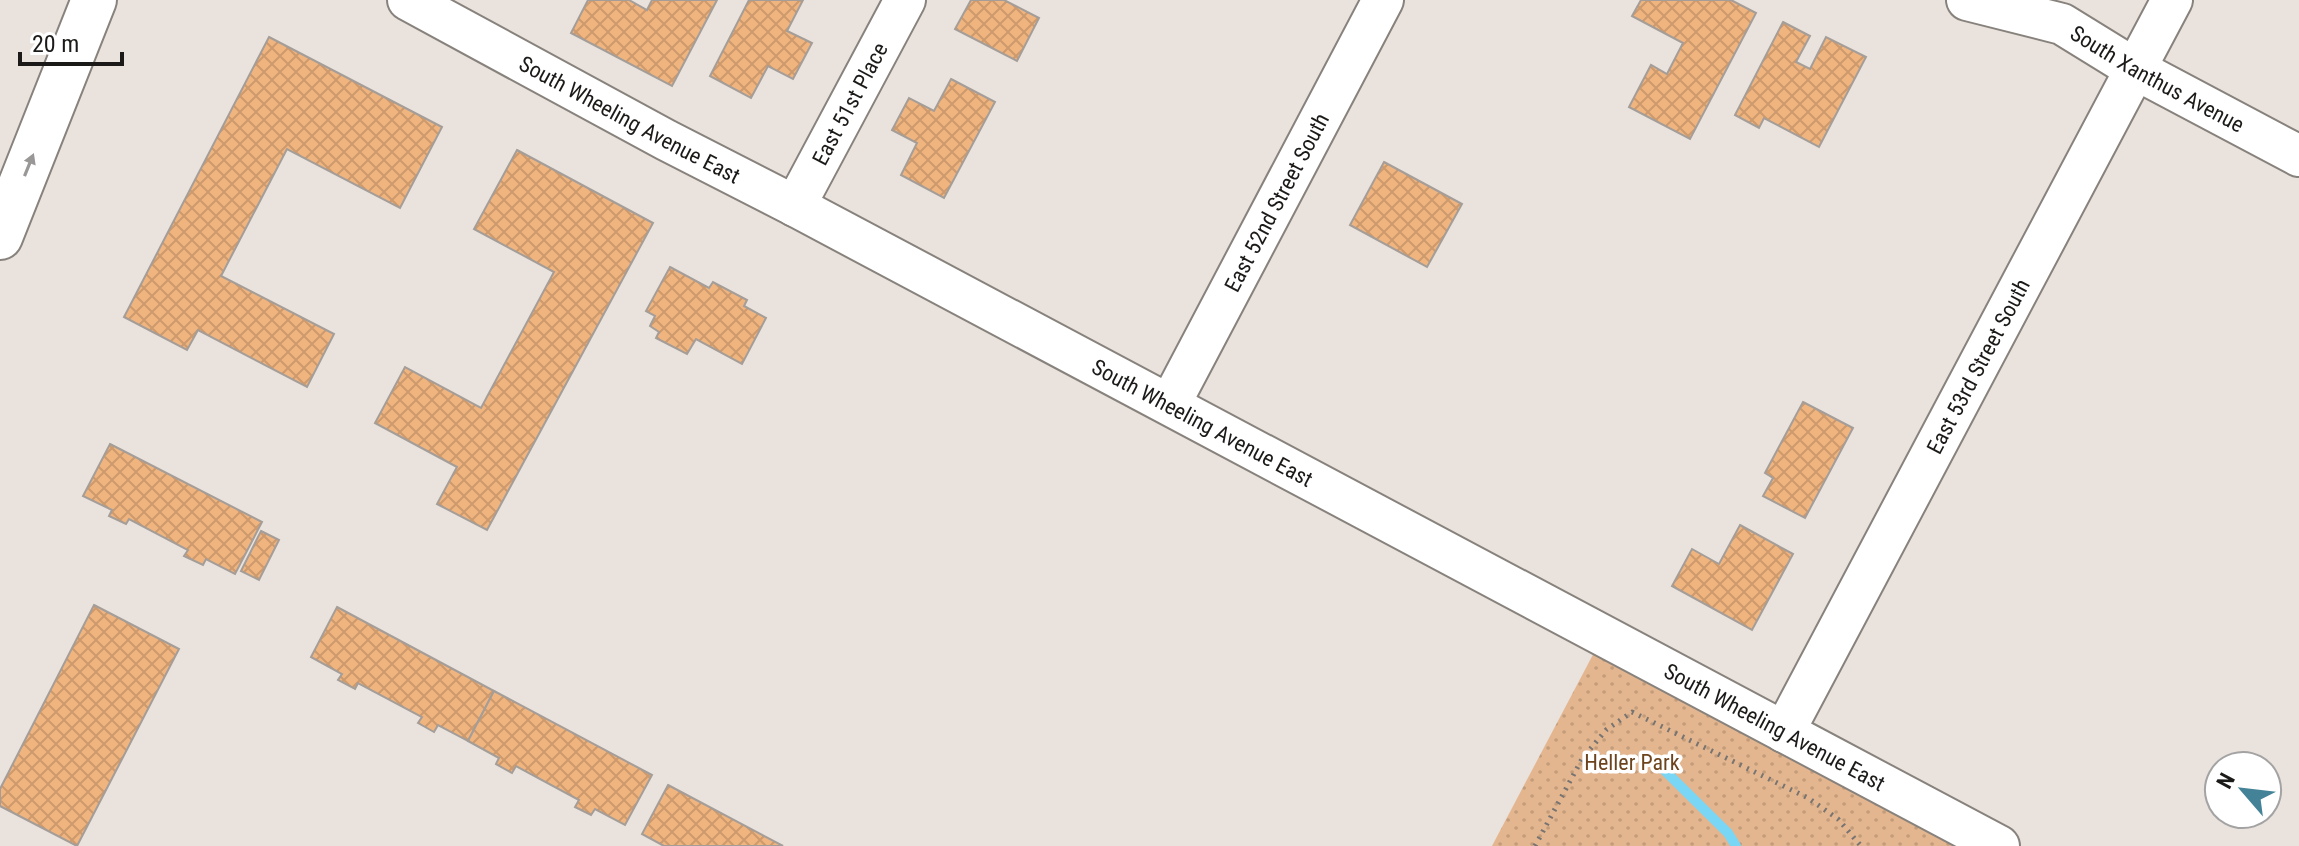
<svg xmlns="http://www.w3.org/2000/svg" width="2299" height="846" viewBox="0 0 2299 846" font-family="'Roboto Condensed',sans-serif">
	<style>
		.park { fill: url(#park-dots) }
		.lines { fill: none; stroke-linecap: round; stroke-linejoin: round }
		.stream { stroke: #79d6f5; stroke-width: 10 }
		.building { fill: url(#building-cross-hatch); stroke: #a49d98; stroke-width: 2 }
		.street-casing { stroke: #88827d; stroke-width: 44 }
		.secondary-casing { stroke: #88827d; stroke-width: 48 }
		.path { stroke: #787471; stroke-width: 5; stroke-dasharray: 2 6; stroke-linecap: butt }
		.street { stroke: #fff; stroke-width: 40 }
		.secondary { stroke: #fff; stroke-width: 44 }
		.oneway { fill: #999897 }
		.labels { text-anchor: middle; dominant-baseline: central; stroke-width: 7; stroke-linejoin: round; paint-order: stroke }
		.street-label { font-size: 22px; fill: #1c1a18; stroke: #fff }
		.park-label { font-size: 22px; fill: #6c431d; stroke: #fff }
	</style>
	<defs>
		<pattern id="park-dots" width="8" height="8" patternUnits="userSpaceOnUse" patternTransform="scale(2)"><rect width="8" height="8" fill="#e4b68f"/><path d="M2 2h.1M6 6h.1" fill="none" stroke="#c39c7b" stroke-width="1.8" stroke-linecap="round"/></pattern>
		<pattern id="building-cross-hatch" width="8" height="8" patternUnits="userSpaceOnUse" patternTransform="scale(2)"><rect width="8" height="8" fill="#f0b47f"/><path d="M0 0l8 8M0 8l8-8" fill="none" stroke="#cd9a6d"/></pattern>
	</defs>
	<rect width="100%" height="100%" fill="#e9e2dd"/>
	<path class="park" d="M 1597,647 L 1967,846 L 1492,846 Z"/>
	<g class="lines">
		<path class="stream" d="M 1658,764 L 1728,833 L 1736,846"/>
	</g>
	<g class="building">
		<path d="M 588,0 L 629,0 L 647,10 L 652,0 L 717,0 L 672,86 L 571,33 Z"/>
		<path d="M 749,0 L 803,0 L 787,31 L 812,43 L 793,79 L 768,66 L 751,98 L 710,76 Z"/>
		<path d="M 971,0 L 1004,0 L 1039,18 L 1017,61 L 955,29 Z"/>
		<path d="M 1641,0 L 1731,0 L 1756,13 L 1690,139 L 1629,107 L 1651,65 L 1667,74 L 1683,43 L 1632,16 Z"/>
		<path d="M 1783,22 L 1810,36 L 1796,62 L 1810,69 L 1826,37 L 1866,57 L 1819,147 L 1764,118 L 1759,128 L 1735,115 Z"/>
		<path d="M 269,37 L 442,127 L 400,208 L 287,149 L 221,276 L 334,334 L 307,387 L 198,330 L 187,350 L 124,317 Z"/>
		<path d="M 951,79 L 995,102 L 944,198 L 901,175 L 917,143 L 892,130 L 909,98 L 934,111 Z"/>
		<path d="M 517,150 L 653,223 L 487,530 L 437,504 L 457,467 L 375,423 L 405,367 L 481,408 L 554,272 L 474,229 Z"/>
		<path d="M 1384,162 L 1462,204 L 1427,267 L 1350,225 Z"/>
		<path d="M 670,267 L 709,288 L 713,282 L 747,300 L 744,306 L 766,318 L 742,364 L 696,339 L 687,354 L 656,338 L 659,332 L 650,326 L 655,316 L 646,311 Z"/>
		<path d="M 1803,402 L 1853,428 L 1805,518 L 1763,496 L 1773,478 L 1765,473 Z"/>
		<path d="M 110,444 L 262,522 L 235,574 L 206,559 L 203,565 L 184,556 L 188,550 L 129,519 L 126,524 L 109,516 L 112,510 L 83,496 Z"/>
		<path d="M 1740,525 L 1793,554 L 1752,630 L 1672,586 L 1692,549 L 1719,564 Z"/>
		<path d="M 261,531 L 279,540 L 259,580 L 241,571 Z"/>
		<path d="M 94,605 L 179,649 L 77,846 L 0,806 L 0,789 Z"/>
		<path d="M 337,607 L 494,691 L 468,741 L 438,725 L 434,732 L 418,723 L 422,717 L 358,683 L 355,689 L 338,680 L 342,674 L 311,657 Z"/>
		<path d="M 494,691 L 652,775 L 625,825 L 595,809 L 591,815 L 575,807 L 579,800 L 516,766 L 512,773 L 496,764 L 499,758 L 468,741 Z"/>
		<path d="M 668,785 L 783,846 L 664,846 L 642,834 Z"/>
	</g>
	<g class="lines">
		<defs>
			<g id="street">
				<path id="s1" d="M 408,0 L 666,140 L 795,206 L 1999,846"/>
				<path id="s2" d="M 1967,0 L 2062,24 L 2135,69 L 2299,156"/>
				<path id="s3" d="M 795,206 L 905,0"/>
				<path id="s4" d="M 1170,404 L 1383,0"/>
				<path id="s5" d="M 1784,732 L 2172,0"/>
			</g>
			<path id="secondary" d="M 0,237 L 94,0"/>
		</defs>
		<use href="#street" class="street-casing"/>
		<use href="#secondary" class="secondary-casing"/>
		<path class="path" d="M 1535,846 L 1582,759 L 1606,730 L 1632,712 L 1808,798 L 1838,819 L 1861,846"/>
		<use href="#street" class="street"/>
		<use href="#secondary" class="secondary"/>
	</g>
	<defs><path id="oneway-solid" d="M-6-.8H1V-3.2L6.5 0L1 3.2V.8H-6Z" transform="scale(2)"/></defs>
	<use class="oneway" href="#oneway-solid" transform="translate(29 165) rotate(-68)"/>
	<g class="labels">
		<g class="street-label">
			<text stroke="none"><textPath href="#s2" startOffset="208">South Xanthus Avenue</textPath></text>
			<text stroke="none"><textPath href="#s3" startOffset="116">East 51st Place</textPath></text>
			<text stroke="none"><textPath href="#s1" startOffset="252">South Wheeling Avenue East</textPath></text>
			<text stroke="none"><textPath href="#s4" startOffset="228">East 52nd Street South</textPath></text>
			<text stroke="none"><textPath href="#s5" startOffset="414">East 53rd Street South</textPath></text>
			<text stroke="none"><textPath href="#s1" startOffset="900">South Wheeling Avenue East</textPath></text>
			<text stroke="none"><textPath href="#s1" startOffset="1548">South Wheeling Avenue East</textPath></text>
		</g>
		<g class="park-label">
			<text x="1632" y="762">Heller Park</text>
		</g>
	</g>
	<g transform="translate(2243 790) rotate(298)"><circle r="38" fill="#ffffff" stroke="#a4a3a3" stroke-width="2"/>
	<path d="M0-6L14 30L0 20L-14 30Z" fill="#448397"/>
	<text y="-12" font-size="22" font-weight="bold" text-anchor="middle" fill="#1c1a18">N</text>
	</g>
	<path d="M20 52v12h102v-12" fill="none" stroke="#1c1a18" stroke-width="4"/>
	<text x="32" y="52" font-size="24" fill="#1c1a18" stroke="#ffffff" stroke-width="6" paint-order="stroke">20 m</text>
</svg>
